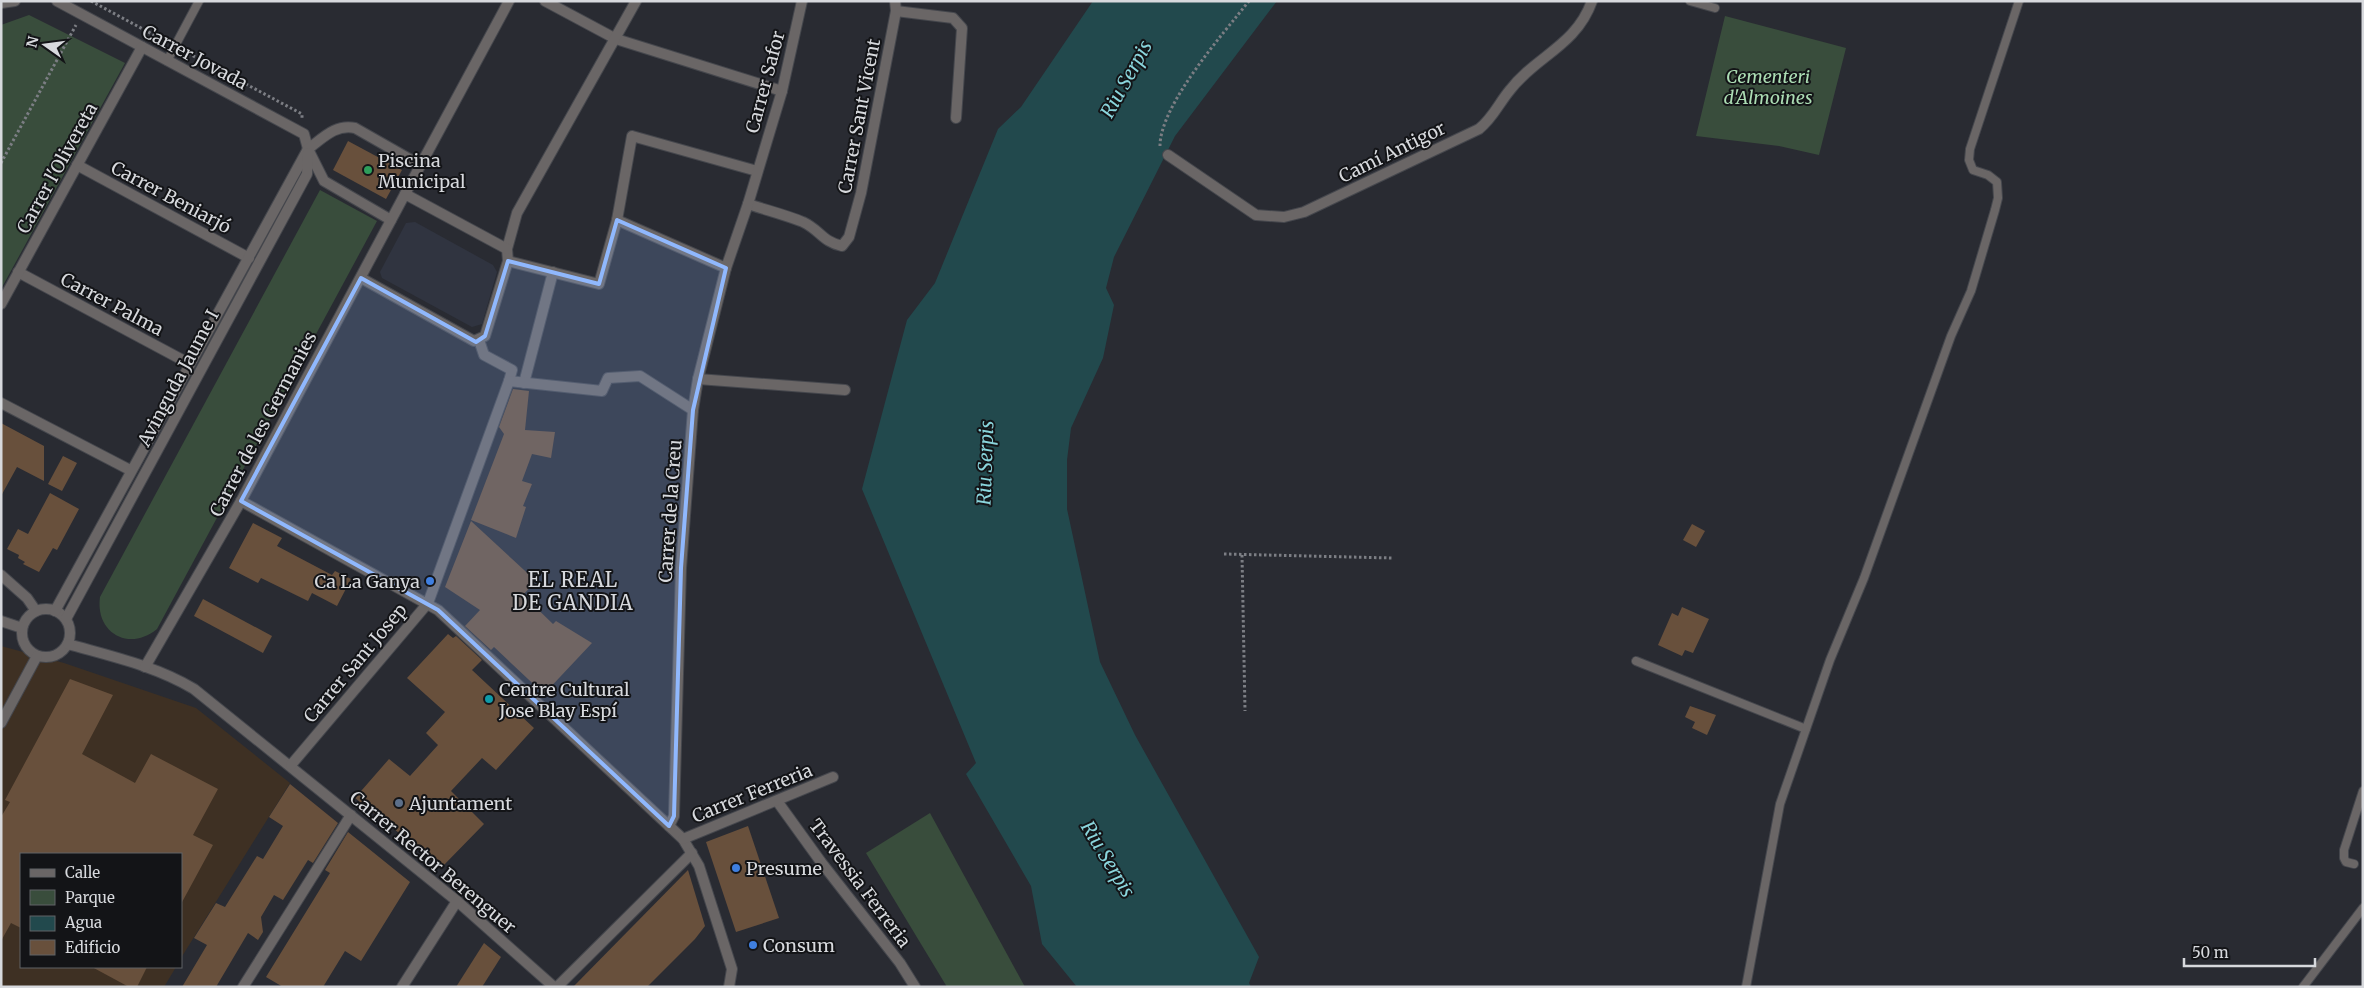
<svg xmlns="http://www.w3.org/2000/svg" width="2364" height="988" viewBox="0 0 2364 988" font-family="Merriweather,serif">
	<style>
		.built { fill: #303440 }
		.industrial { fill: #3e3023 }
		.green { fill: #394d3c }
		.water { fill: #22494d }
		.building { fill: #68503c }
		.lines { fill: none; stroke-linecap: round; stroke-linejoin: round }
		.service-casing { stroke: #45474d; stroke-width: 10 }
		.pedestrian-casing { stroke: #45474d; stroke-width: 12 }
		.minor-casing { stroke: #45474d; stroke-width: 12 }
		.path { stroke: #7c7e84; stroke-width: 3; stroke-dasharray: 2.5 2.5; stroke-linecap: butt }
		.service { stroke: #6a6666; stroke-width: 8 }
		.pedestrian { stroke: #6a6666; stroke-width: 10 }
		.minor { stroke: #6a6666; stroke-width: 10 }
		.marked { fill: #90b8fd; fill-opacity: 0.2; stroke: #90b8fd; stroke-width: 4; stroke-linejoin: round }
		.leisure-dot { fill: #2e9e5b; stroke: #131417; stroke-width: 2 }
		.shop-dot { fill: #3f7fe0; stroke: #131417; stroke-width: 2 }
		.culture-dot { fill: #0f9aa8; stroke: #131417; stroke-width: 2 }
		.service-dot { fill: #5c6f8a; stroke: #131417; stroke-width: 2 }
		.labels { text-anchor: middle; dominant-baseline: central; stroke-width: 4; stroke-linejoin: round; paint-order: stroke }
		.street-label { font-size: 18px; fill: #d7d9dd; stroke: #131417 }
		.park-label { font-size: 18px; font-style: italic; fill: #acddb4; stroke: #131417 }
		.poi-label { font-size: 18px; fill: #d7d9dd; stroke: #131417; text-anchor: start }
		.water-label { font-size: 19px; font-style: italic; fill: #8ad5dc; stroke: #131417 }
		.quarter-label { font-size: 20px; letter-spacing: 1px; fill: #d7d9dd; stroke: #131417 }
	</style>
	<rect width="100%" height="100%" fill="#292b32"/>
	<path class="built" d="M 415,222 L 493,265 L 497,272 L 482,324 L 472,327 L 382,278 L 380,272 L 406,223 Z"/>
	<path class="industrial" d="M 1,646 L 64,663 L 196,708 L 290,783 L 181,958 L 181,854 L 21,854 L 21,967 L 176,967 L 164,987 L 1,987 Z"/>
	<g class="green">
		<path d="M 29,15 L 125,63 L 1,289 L 1,25 Z"/>
		<path d="M 1725,16 L 1846,48 L 1819,155 L 1779,146 L 1696,136 Z"/>
		<path d="M 320,190 L 377,221 L 157,629 C 129,652 95,633 100,597 Z"/>
		<path d="M 930,813 L 1025,987 L 947,987 L 866,853 Z"/>
	</g>
	<path class="water" d="M 1093,1 L 1277,1 L 1175,136 L 1114,257 L 1106,288 L 1114,305 L 1103,358 L 1071,428 L 1067,460 L 1067,509 L 1100,662 L 1135,735 L 1259,957 L 1249,983 L 1251,987 L 1077,987 L 1042,944 L 1031,886 L 966,774 L 976,763 L 862,489 L 907,320 L 935,283 L 998,129 L 1021,107 Z"/>
	<g class="building">
		<path d="M 348,141 L 402,170 L 386,199 L 333,170 Z"/>
		<path d="M 513,389 L 529,391 L 525,430 L 555,432 L 551,458 L 532,454 L 522,481 L 532,484 L 523,506 L 526,507 L 516,538 L 471,520 L 504,434 L 499,427 Z"/>
		<path d="M 1,423 L 44,446 L 44,481 L 17,467 L 1,496 Z"/>
		<path d="M 63,456 L 77,463 L 62,491 L 48,484 Z"/>
		<path d="M 50,493 L 79,509 L 57,550 L 53,548 L 39,572 L 23,564 L 25,562 L 18,558 L 19,555 L 7,549 L 18,529 L 28,534 Z"/>
		<path d="M 471,521 L 536,581 L 523,595 L 553,624 L 556,621 L 592,643 L 544,694 L 494,647 L 491,650 L 465,626 L 480,610 L 445,587 Z"/>
		<path d="M 253,523 L 282,538 L 277,546 L 332,575 L 335,571 L 351,579 L 337,606 L 312,593 L 308,601 L 261,578 L 258,583 L 229,568 Z"/>
		<path d="M 1692,524 L 1705,531 L 1696,547 L 1683,540 Z"/>
		<path d="M 203,599 L 272,636 L 263,653 L 194,616 Z"/>
		<path d="M 1682,607 L 1709,619 L 1693,653 L 1685,650 L 1682,656 L 1658,645 L 1672,613 L 1678,616 Z"/>
		<path d="M 448,634 L 453,638 L 456,636 L 482,660 L 472,670 L 534,728 L 496,770 L 482,758 L 451,791 L 484,824 L 442,867 L 355,798 L 389,759 L 410,776 L 438,745 L 426,733 L 445,712 L 407,678 Z"/>
		<path d="M 70,679 L 113,695 L 82,754 L 135,783 L 151,754 L 218,789 L 193,835 L 213,845 L 181,904 L 181,854 L 21,854 L 21,928 L 11,923 L 1,941 L 1,817 L 10,802 L 5,800 Z"/>
		<path d="M 1690,706 L 1716,715 L 1707,735 L 1692,728 L 1695,722 L 1685,717 Z"/>
		<path d="M 290,784 L 338,823 L 313,863 L 308,860 L 283,900 L 274,895 L 261,917 L 263,932 L 258,940 L 248,933 L 216,987 L 182,987 L 207,945 L 194,938 L 216,903 L 225,907 L 257,856 L 263,859 L 283,826 L 269,817 Z"/>
		<path d="M 748,826 L 779,918 L 736,932 L 706,842 Z"/>
		<path d="M 348,832 L 410,882 L 361,961 L 345,951 L 323,987 L 283,987 L 266,977 L 330,873 L 325,870 Z"/>
		<path d="M 688,870 L 705,926 L 695,939 L 647,987 L 573,987 Z"/>
		<path d="M 484,943 L 501,957 L 482,987 L 456,987 Z"/>
		<path d="M 92,967 L 147,967 L 137,987 L 129,987 Z"/>
	</g>
	<g class="lines">
		<defs>
			<g id="service">
				<path d="M 1690,1 L 1715,8"/>
				<path d="M 167,61 L 199,1"/>
				<path d="M 1636,661 L 1806,729"/>
				<path d="M 2354,864 L 2346,862 L 2344,858 L 2344,850 L 2363,791"/>
				<path d="M 1746,987 L 1780,804 L 1830,660 L 1864,578 L 1951,336 L 1971,291 L 1995,210 L 1998,198 L 1997,182 L 1988,175 L 1973,170 L 1969,160 L 1970,149 L 2019,1"/>
				<path d="M 2303,987 L 2363,908"/>
			</g>
			<path id="pedestrian" d="M 479,340 L 484,355 L 512,370 L 509,381"/>
			<g id="minor">
				<path d="M 57,1 L 304,134 L 308,149 L 324,181 L 391,220"/>
				<path d="M 545,1 L 616,39 L 782,91"/>
				<path d="M 1,3 L 15,1"/>
				<path d="M 896,11 L 953,18 L 962,28 L 956,118"/>
				<path d="M 1168,155 L 1256,215 L 1284,217 L 1304,212 L 1479,129 C 1493,118 1499,103 1510,90 C 1536,56 1576,46 1592,1"/>
				<path d="M 77,165 L 249,258"/>
				<path d="M 405,194 L 509,1"/>
				<path d="M 748,204 C 766,210 786,215 803,222 C 820,230 823,242 842,246 L 849,237 L 861,193 L 896,11 L 895,1"/>
				<path d="M 617,220 L 726,268"/>
				<path d="M 508,261 L 599,284 L 617,220 L 632,136 L 757,171"/>
				<path d="M 18,272 L 190,364"/>
				<path d="M 361,278 L 474,341 L 485,336 L 508,261 L 507,249 L 517,213 L 636,1"/>
				<path d="M 1,304 L 142,47"/>
				<path d="M 698,379 L 845,390"/>
				<path d="M 524,383 L 553,272"/>
				<path d="M 1,403 L 130,470"/>
				<path d="M 241,501 L 438,610 L 683,839 L 699,866 L 732,969 L 729,987"/>
				<path d="M 1,575 L 27,598 L 36,611"/>
				<circle cx="46" cy="633" r="24"/>
				<path d="M 55,611 L 308,149 C 323,138 335,124 355,128 L 420,165"/>
				<path d="M 66,619 L 307,174 L 308,153"/>
				<path d="M 1,621 L 22,628"/>
				<path d="M 68,644 C 110,656 156,666 194,689 L 457,901 L 554,987"/>
				<path d="M 145,667 L 241,501 L 405,194 L 507,249"/>
				<path d="M 1,723 L 37,656"/>
				<path d="M 291,765 L 428,603 L 509,381 L 602,391 L 608,378 L 640,376 L 693,410"/>
				<path d="M 777,801 L 821,862 L 900,963 L 915,987"/>
				<path d="M 669,826 L 674,816 L 681,568 L 693,410 L 698,379 L 726,268 L 748,204 L 782,91 L 802,1"/>
				<path d="M 683,839 L 833,777"/>
				<path d="M 243,987 L 351,815"/>
				<path d="M 402,987 L 457,901"/>
				<path d="M 557,987 L 692,853"/>
			</g>
		</defs>
		<use href="#service" class="service-casing"/>
		<use href="#pedestrian" class="pedestrian-casing"/>
		<use href="#minor" class="minor-casing"/>
		<g class="path">
			<path d="M 91,1 L 165,41"/>
			<path d="M 184,51 L 302,114 L 302,119"/>
			<path d="M 1160,146 C 1160,105 1223,34 1249,1"/>
			<path d="M 1,163 L 76,25"/>
			<path d="M 1224,554 L 1392,558"/>
			<path d="M 1242,555 L 1245,711"/>
		</g>
		<use href="#service" class="service"/>
		<use href="#pedestrian" class="pedestrian"/>
		<use href="#minor" class="minor"/>
	</g>
	<path class="marked" d="M 617,220 L 726,268 L 693,410 L 681,568 L 674,816 L 669,826 L 438,610 L 241,501 L 361,278 L 476,342 L 485,336 L 508,261 L 599,284 Z"/>
	<circle class="leisure-dot" cx="368" cy="170" r="5"/>
	<g class="shop-dot">
		<circle cx="430" cy="581" r="5"/>
		<circle cx="736" cy="868" r="5"/>
		<circle cx="753" cy="945" r="5"/>
	</g>
	<circle class="culture-dot" cx="489" cy="699" r="5"/>
	<circle class="service-dot" cx="399" cy="803" r="5"/>
	<g class="labels">
		<g class="street-label">
			<text transform="translate(195 57) rotate(28)">Carrer Jovada</text>
			<text transform="translate(765 82) rotate(-75)">Carrer Safor</text>
			<text transform="translate(859 116) rotate(-79)">Carrer Sant Vicent</text>
			<text transform="translate(1392 152) rotate(-26)">Camí Antigor</text>
			<text transform="translate(57 168) rotate(-61)">Carrer l'Olivereta</text>
			<text transform="translate(171 197) rotate(28)">Carrer Beniarjó</text>
			<text transform="translate(112 304) rotate(28)">Carrer Palma</text>
			<text transform="translate(178 378) rotate(-62)">Avinguda Jaume I</text>
			<text transform="translate(263 424) rotate(-62)">Carrer de les Germanies</text>
			<text transform="translate(670 511) rotate(-86)">Carrer de la Creu</text>
			<text transform="translate(355 663) rotate(-50)">Carrer Sant Josep</text>
			<text transform="translate(752 793) rotate(-22)">Carrer Ferreria</text>
			<text transform="translate(433 862) rotate(40)">Carrer Rector Berenguer</text>
			<text transform="translate(860 883) rotate(53)">Travessia Ferreria</text>
		</g>
		<g class="park-label">
			<text x="1768" y="76">Cementeri<tspan x="1768" dy="21">d'Almoines</tspan></text>
		</g>
		<g class="poi-label">
			<text x="378" y="160">Piscina<tspan x="378" dy="21">Municipal</tspan></text>
			<text x="420" y="581" text-anchor="end">Ca La Ganya</text>
			<text x="499" y="689">Centre Cultural<tspan x="499" dy="21">Jose Blay Espí</tspan></text>
			<text x="409" y="803">Ajuntament</text>
			<text x="746" y="868">Presume</text>
			<text x="763" y="945">Consum</text>
		</g>
		<g class="water-label">
			<text transform="translate(1126 79) rotate(-61)">Riu Serpis</text>
			<text transform="translate(985 463) rotate(-88)">Riu Serpis</text>
			<text transform="translate(1108 859) rotate(59)">Riu Serpis</text>
		</g>
		<g class="quarter-label">
			<text x="573" y="579">EL REAL<tspan x="573" dy="23">DE GANDIA</tspan></text>
		</g>
	</g>
	<rect width="2364" height="988" fill="none" stroke="#d7d9dd" stroke-width="5"/>
	<rect x="20" y="853" width="162" height="115" fill="#131417" stroke="#616366"/>
	<rect x="30" y="869" width="25" height="8" fill="#6a6666" stroke="#616366"/>
	<text x="65" y="878" font-size="15" fill="#d7d9dd">Calle</text>
	<rect x="30" y="890" width="25" height="15" fill="#394d3c" stroke="#616366"/>
	<text x="65" y="903" font-size="15" fill="#d7d9dd">Parque</text>
	<rect x="30" y="916" width="25" height="15" fill="#22494d" stroke="#616366"/>
	<text x="65" y="928" font-size="15" fill="#d7d9dd">Agua</text>
	<rect x="30" y="940" width="25" height="15" fill="#68503c" stroke="#616366"/>
	<text x="65" y="953" font-size="15" fill="#d7d9dd">Edificio</text>
	<g transform="translate(45 45) rotate(284)" stroke="#131417" stroke-width="4" paint-order="stroke">
	<path d="M0-4L9 19L0 12L-9 19Z" fill="#d7d9dd"/>
	<text y="-8" font-size="14" font-weight="bold" text-anchor="middle" fill="#d7d9dd">N</text>
	</g>
	<path d="M2184 958v8h131v-8" fill="none" stroke="#d7d9dd" stroke-width="2.5"/>
	<text x="2192" y="958" font-size="15" fill="#d7d9dd" stroke="#131417" stroke-width="4" paint-order="stroke">50 m</text>
</svg>
